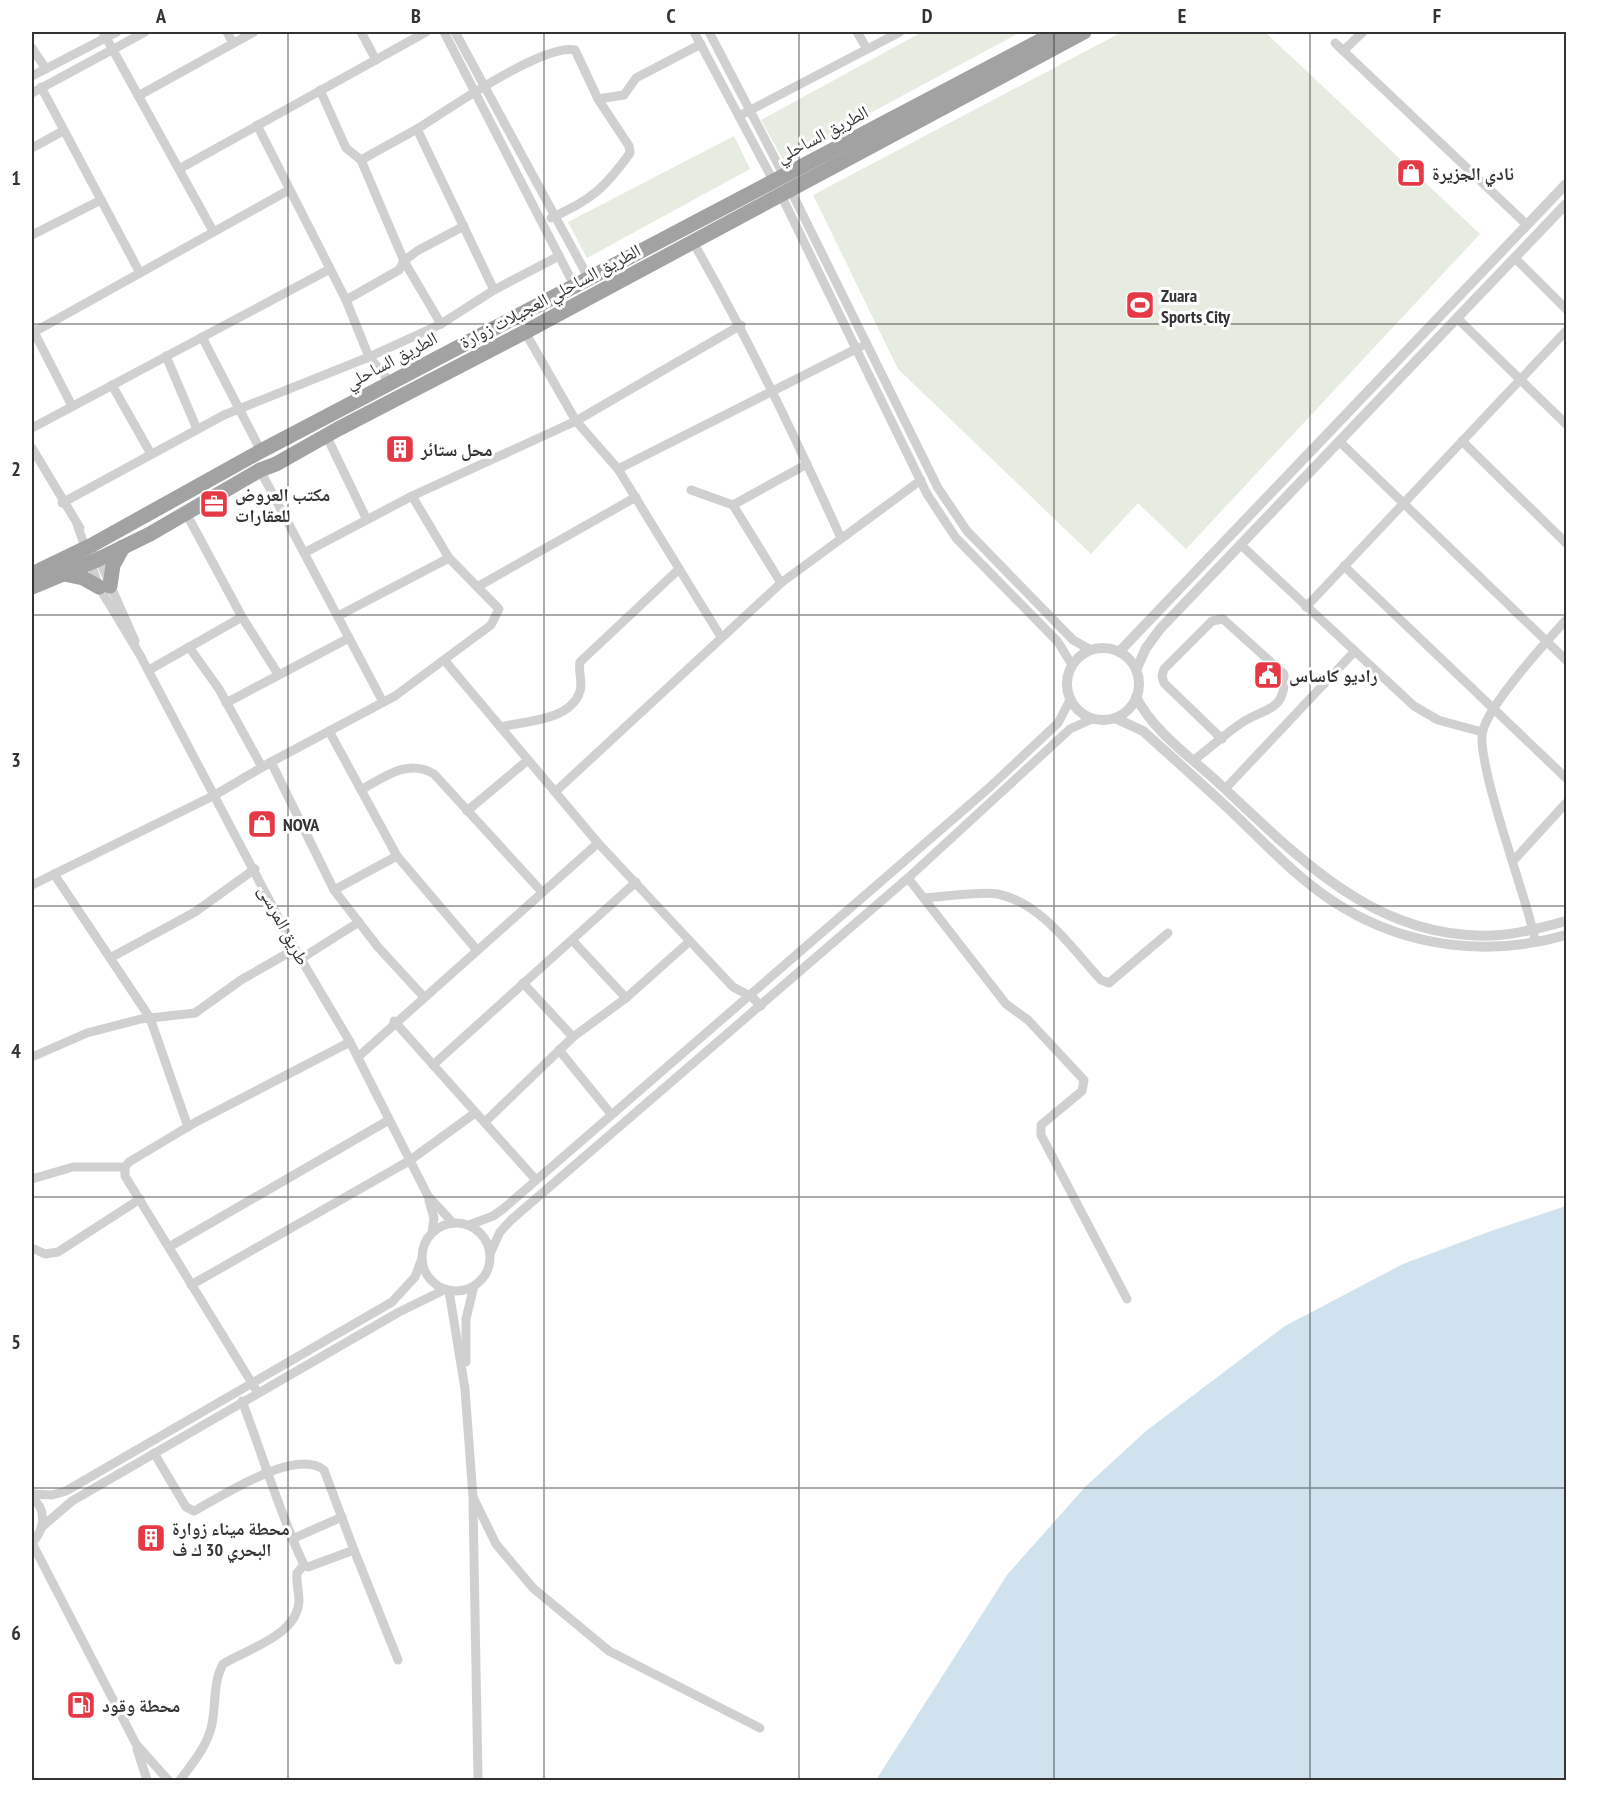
<svg xmlns="http://www.w3.org/2000/svg" width="1598" height="1812" font-family="'PT Sans Narrow','Noto Naskh Arabic',sans-serif">
<style>
.green{fill:#e6ecdf}
.water{fill:#cfe2ee}
.lines{fill:none;stroke-linecap:round;stroke-linejoin:round}
.minor{stroke:#d0d0d0;stroke-width:9}
.tertiary{stroke:#d0d0d0;stroke-width:10}
.trunk{stroke:#a2a2a2;stroke-width:15}
.grid{fill:none;stroke:#333;stroke-width:1.5;stroke-opacity:0.55}
.labels{text-anchor:middle;dominant-baseline:central;stroke-width:6;stroke-linejoin:round;paint-order:stroke}
.street-label{font-size:18px;fill:#333;stroke:#fff}
.poi-label{font-size:18px;font-weight:bold;fill:#333;stroke:#fff;text-anchor:start}
.neatline{fill:none;stroke:#333;stroke-width:2}
.grid-label{font-size:20px;text-anchor:middle;font-weight:bold;fill:#333}
</style>
<rect width="100%" height="100%" fill="#fff"/>
<!-- green -->
<g class="green">
<path d="M922 32H1021L783 160 761 120Z"/>
<path d="M1122 32H1265L1480 234 1186 549 1138 503 1091 554 898 369 813 195Z"/>
<path d="M734 136 750 169 587 258 568 222Z"/>
</g>
<!-- water -->
<path class="water" d="M1566 1206V1780H876L1007 1575 1085 1487 1146 1431 1285 1326 1403 1264 1491 1231Z"/>
<g class="lines">
<!-- minor -->
<g class="minor">
<path d="M103 32 213 231"/>
<path d="M227 32 233 43"/>
<path d="M361 32 376 60"/>
<path d="M444 32 574 285"/>
<path d="M455 32 588 277"/>
<path d="M694 32 774 182"/>
<path d="M709 32 784 176"/>
<path d="M857 32 867 49"/>
<path d="M1335 43 1527 225"/>
<path d="M32 48 46 69"/>
<path d="M1343 51 1363 32"/>
<path d="M32 76 117 32"/>
<path d="M41 87 140 273"/>
<path d="M320 90 346 148 361 160 404 261 441 324"/>
<path d="M32 93 145 32"/>
<path d="M138 96 254 32"/>
<path d="M739 116 900 32"/>
<path d="M257 125 346 300 369 357 390 382"/>
<path d="M32 148 63 131"/>
<path d="M361 160 417 129"/>
<path d="M179 169 426 32"/>
<path d="M789 187 938 488 967 531 1073 640 1091 650"/>
<path d="M780 193 927 494 956 538 1058 642 1072 665"/>
<path d="M551 218C591 200 604 189 630 153L629 146 598 99"/>
<path d="M32 235 101 200"/>
<path d="M693 242C748 338 795 437 841 538"/>
<path d="M1516 259 1566 309"/>
<path d="M494 290 417 129C446 111 543 43 575 50L598 99 624 95 636 78 701 44"/>
<path d="M346 300 399 270 404 261 417 251 464 226"/>
<path d="M1458 319 1566 424"/>
<path d="M32 328 72 406"/>
<path d="M34 332 289 190"/>
<path d="M525 332 576 421 618 469 721 637"/>
<path d="M202 337 261 451"/>
<path d="M166 356 197 429"/>
<path d="M112 385 151 454"/>
<path d="M32 428 330 269"/>
<path d="M326 435 367 520"/>
<path d="M1462 441 1566 543"/>
<path d="M1341 443 1566 660"/>
<path d="M32 448 80 528"/>
<path d="M618 469 860 347"/>
<path d="M260 470 383 702"/>
<path d="M691 490 733 505 807 464"/>
<path d="M62 503 224 415 369 357 441 324 494 290 559 256"/>
<path d="M733 505 781 583"/>
<path d="M186 513 242 617 278 674"/>
<path d="M77 524 99 587 140 655 295 949 350 1042 428 1196 453 1223"/>
<path d="M1242 546 1414 706 1438 720 1482 732"/>
<path d="M304 553 412 496 576 421 741 325"/>
<path d="M97 555 135 641"/>
<path d="M1344 566 1566 778"/>
<path d="M477 587 636 497"/>
<path d="M1306 607 1566 331"/>
<path d="M338 616 449 558"/>
<path d="M189 647 219 689 262 767"/>
<path d="M445 661 598 843 733 987 752 997 761 1006"/>
<path d="M149 670 242 617"/>
<path d="M226 703 349 638"/>
<path d="M500 727C525 721 571 721 580 691 583 682 578 672 580 662L678 570"/>
<path d="M329 731 397 856 476 949"/>
<path d="M1194 760C1210 748 1226 733 1243 722 1264 708 1287 712 1284 674L1223 619 1212 621 1164 669 1162 676 1164 683 1222 739"/>
<path d="M271 762 334 890 378 947 423 996"/>
<path d="M1225 789 1354 652"/>
<path d="M361 790C384 777 408 758 434 774L542 892"/>
<path d="M555 792 781 583 921 480"/>
<path d="M467 811 528 760"/>
<path d="M1514 860 1566 803"/>
<path d="M54 874 150 1018 188 1127"/>
<path d="M908 878 1006 1004 1028 1020 1084 1080 1082 1091 1041 1125V1135L1127 1299"/>
<path d="M32 885 215 795 271 762 395 696 491 625 499 609 449 558 412 496"/>
<path d="M334 890 397 856"/>
<path d="M924 898C943 897 981 891 998 894 1042 903 1073 950 1101 980L1109 983 1168 933"/>
<path d="M1534 935C1526 896 1474 758 1483 730 1491 702 1545 643 1566 620"/>
<path d="M572 940 626 998"/>
<path d="M110 958 195 912 255 869"/>
<path d="M302 958 359 922"/>
<path d="M523 983 573 1037"/>
<path d="M394 1021 536 1180"/>
<path d="M559 1050 611 1114"/>
<path d="M32 1057 87 1033 141 1019 195 1013 241 980 295 949"/>
<path d="M358 1057 598 843"/>
<path d="M433 1065 636 882"/>
<path d="M485 1122 573 1037 626 998 690 941"/>
<path d="M32 1179 73 1167H125"/>
<path d="M429 1201 434 1218 432 1233"/>
<circle cx="456" cy="1257" r="34"/>
<path d="M469 1225 493 1216 503 1209 990 787 1058 723 1070 700"/>
<path d="M169 1247 389 1120"/>
<path d="M32 1248 45 1254 58 1252 140 1199"/>
<path d="M490 1254 500 1232 511 1220 908 878 1070 729 1092 719"/>
<path d="M191 1285 409 1161 475 1113"/>
<path d="M449 1291 465 1389 473 1497 496 1544 533 1588 609 1651 760 1728"/>
<path d="M466 1362V1319L474 1286"/>
<path d="M258 1393 125 1176V1167L129 1162 196 1122 350 1042"/>
<path d="M154 1453 186 1507 194 1511C221 1497 295 1447 324 1470L354 1550 308 1567 304 1565C279 1512 263 1456 242 1401"/>
<path d="M32 1494 52 1495 66 1491 392 1302 415 1277 422 1258"/>
<path d="M32 1498C48 1510 44 1530 32 1543"/>
<path d="M473 1501 478 1780"/>
<path d="M43 1526 72 1501 399 1312 444 1290"/>
<path d="M292 1539 342 1517"/>
<path d="M32 1543 136 1744 168 1780"/>
<path d="M354 1550 398 1660"/>
<path d="M137 1749 147 1780"/>
<path d="M180 1780C193 1763 208 1745 212 1724 216 1704 213 1682 223 1664 247 1649 297 1636 299 1601 299 1592 296 1583 297 1573L304 1565"/>
</g>
<!-- tertiary -->
<g class="tertiary">
<circle cx="1103" cy="684" r="36"/>
<path d="M1119 652 1566 184"/>
<path d="M1136 670 1146 648 1160 629 1566 204"/>
<path d="M1136 697C1155 734 1195 760 1224 788 1303 862 1382 944 1500 935 1522 933 1545 927 1566 921"/>
<path d="M1115 718 1143 731C1172 757 1202 784 1231 811 1266 844 1300 882 1342 907 1410 948 1490 957 1566 935"/>
</g>
<!-- trunk -->
<g class="trunk">
<path d="M32 574 92 545 261 451 1057 32"/>
<path d="M64 574 83 578 99 587"/>
<path d="M110 586 113 565 123 547"/>
<path d="M32 587 99 559 150 534 260 470 276 464 338 429 525 332 1084 32"/>
</g>
</g>
<!-- grid -->
<path class="grid" d="M288 32V1780M544 32V1780M799 32V1780M1054 32V1780M1310 32V1780M32 324H1566M32 615H1566M32 906H1566M32 1197H1566M32 1488H1566"/>
<!-- icons -->
<defs>
<g id="shop-square" transform="scale(1.5)"><rect x="-9" y="-9" width="18" height="18" rx="4" fill="#e63946" stroke="#fff"/><path d="M-5-2.5h2.3a2.7 3.5 0 0 1 5.4 0H5L5.5 6h-11ZM-1.5-2.5h3a1.5 2.3 0 0 0-3 0Z" fill="#fff"/></g>
<g id="stadium-square" transform="scale(1.5)"><rect x="-9" y="-9" width="18" height="18" rx="4" fill="#e63946" stroke="#fff"/><path d="M0-5a6.5 5 0 1 0 0 10a6.5 5 0 1 0 0-10ZM-3.5-1.8h7v3.6h-7Z" fill="#fff"/></g>
<g id="building-square" transform="scale(1.5)"><rect x="-9" y="-9" width="18" height="18" rx="4" fill="#e63946" stroke="#fff"/><path d="M-4-6H4V6H1V3H-1V6H-4ZM-2.5-4.3h1.7v1.8h-1.7ZM.8-4.3h1.7v1.8H.8ZM-2.5-1h1.7V.8h-1.7ZM.8-1h1.7V.8H.8Z" fill="#fff"/></g>
<g id="office-square" transform="scale(1.5)"><rect x="-9" y="-9" width="18" height="18" rx="4" fill="#e63946" stroke="#fff"/><path d="M-6-3h4V-5.5h4V-3h4V5H-6ZM-1-4.5V-3h2v-1.5ZM-6 0V1H6V0Z" fill="#fff"/></g>
<g id="civic-square" transform="scale(1.5)"><rect x="-9" y="-9" width="18" height="18" rx="4" fill="#e63946" stroke="#fff"/><path d="M-.6-6.5H3V-4.5H.6V-3L4-1V1h2V6H-6V1h2V-1L-.6-3ZM-1.2 2.5V6h2.4V2.5Z" fill="#fff"/></g>
<g id="fuel-square" transform="scale(1.5)"><rect x="-9" y="-9" width="18" height="18" rx="4" fill="#e63946" stroke="#fff"/><path d="M-5.5-6h7V0h2V4h1.3V-2.5L3-4.5l.8-.8L6-3V5H2.5V1h-1V6h-7ZM-4.2-4.7v3.2H.2V-4.7Z" fill="#fff"/></g>
</defs>
<g fill-rule="evenodd">
<use href="#shop-square" x="1411" y="173"/>
<use href="#stadium-square" x="1140" y="305"/>
<use href="#building-square" x="400" y="449"/>
<use href="#office-square" x="214" y="504"/>
<use href="#civic-square" x="1268" y="675"/>
<use href="#shop-square" x="262" y="824"/>
<use href="#building-square" x="151" y="1538"/>
<use href="#fuel-square" x="81" y="1705"/>
</g>
<g class="labels">
<!-- street labels -->
<g class="street-label">
<text transform="translate(822 134) rotate(-28)">الطريق الساحلي</text>
<text transform="translate(550 296) rotate(-28)">الطريق الساحلي العجيلات زوارة</text>
<text transform="translate(391 360) rotate(-28)">الطريق الساحلي</text>
<text transform="translate(284 925) rotate(62)">طريق المرسى</text>
</g>
<!-- poi labels -->
<g class="poi-label">
<text x="1432" y="173">نادي الجزيرة</text>
<text x="1161" y="295">Zuara<tspan x="1161" dy="21">Sports City</tspan></text>
<text x="421" y="449">محل ستائر</text>
<text x="235" y="494">مكتب العروض<tspan x="235" dy="21">للعقارات</tspan></text>
<text x="1289" y="675">راديو كاساس</text>
<text x="283" y="824">NOVA</text>
<text x="172" y="1528">محطة ميناء زوارة<tspan x="172" dy="21">البحري 30 ك ف</tspan></text>
<text x="102" y="1705">محطة وقود</text>
</g>
</g>
<!-- border -->
<rect width="1598" height="1812" fill="none" stroke="#ffffff" stroke-width="66"/>
<rect x="33" y="33" width="1532" height="1746" class="neatline"/>
<g class="grid-label">
<text x="161" y="23">A</text>
<text x="416" y="23">B</text>
<text x="671" y="23">C</text>
<text x="927" y="23">D</text>
<text x="1182" y="23">E</text>
<text x="1437" y="23">F</text>
<text x="16" y="185">1</text>
<text x="16" y="476">2</text>
<text x="16" y="767">3</text>
<text x="16" y="1058">4</text>
<text x="16" y="1349">5</text>
<text x="16" y="1640">6</text>
</g>
</svg>
